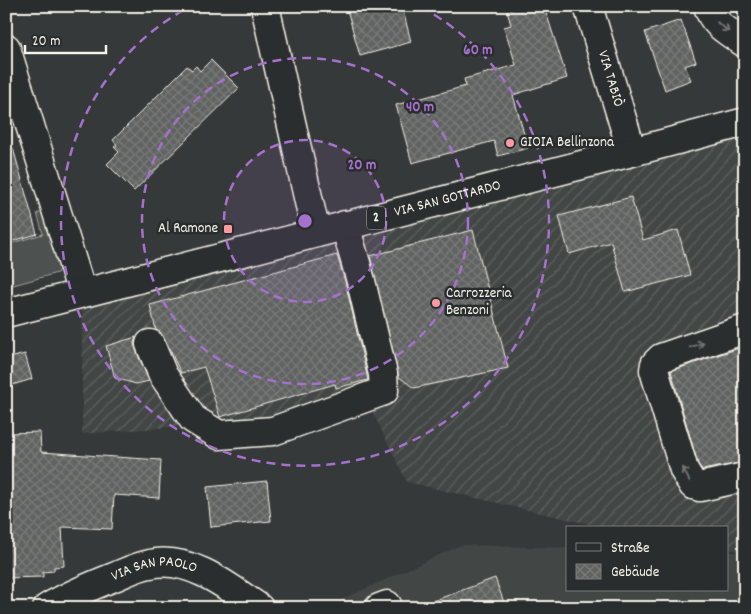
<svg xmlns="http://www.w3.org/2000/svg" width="751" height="614" font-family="Dekko,sans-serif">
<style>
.built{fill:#434645}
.industrial{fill:url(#industrial-furrows)}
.park{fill:#4e514f;stroke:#a1a19c}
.building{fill:url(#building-cross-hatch);stroke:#f4f1e8}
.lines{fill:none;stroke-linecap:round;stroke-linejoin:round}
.minor-casing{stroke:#f4f1e8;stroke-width:31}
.major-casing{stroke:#f4f1e8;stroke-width:31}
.minor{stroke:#2a2d2e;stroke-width:28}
.major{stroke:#2a2d2e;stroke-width:28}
.oneway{stroke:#71726f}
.ring{fill:none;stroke:#a571cd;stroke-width:2.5;stroke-dasharray:9 6}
.poi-dot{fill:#ff9aa2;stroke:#2a2d2e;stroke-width:2}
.labels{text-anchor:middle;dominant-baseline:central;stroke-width:5;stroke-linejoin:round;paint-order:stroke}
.shield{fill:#2a2d2e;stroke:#b7b6b0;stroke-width:1}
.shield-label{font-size:14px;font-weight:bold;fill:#f4f1e8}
.street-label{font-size:15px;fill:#f4f1e8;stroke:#2a2d2e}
.poi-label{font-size:15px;fill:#f4f1e8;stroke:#2a2d2e;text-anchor:start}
.centre{fill:#a571cd;stroke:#2a2d2e;stroke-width:2.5}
.ring-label{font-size:15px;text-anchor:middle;font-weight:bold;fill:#a571cd;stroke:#2a2d2e;stroke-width:5;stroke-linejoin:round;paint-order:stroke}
</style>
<defs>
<pattern id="industrial-furrows" width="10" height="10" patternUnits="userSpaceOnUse" patternTransform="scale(1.25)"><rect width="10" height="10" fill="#434645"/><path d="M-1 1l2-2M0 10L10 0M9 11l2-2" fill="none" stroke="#5f6160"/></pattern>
<pattern id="building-cross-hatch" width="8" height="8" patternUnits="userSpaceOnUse" patternTransform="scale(1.25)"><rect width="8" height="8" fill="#616362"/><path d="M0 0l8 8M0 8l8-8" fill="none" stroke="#787a78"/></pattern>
</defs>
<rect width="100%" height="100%" fill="#363939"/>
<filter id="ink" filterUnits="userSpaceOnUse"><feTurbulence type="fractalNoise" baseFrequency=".02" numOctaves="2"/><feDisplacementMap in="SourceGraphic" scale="10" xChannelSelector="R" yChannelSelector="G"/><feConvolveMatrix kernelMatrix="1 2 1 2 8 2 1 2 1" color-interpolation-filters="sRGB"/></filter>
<g filter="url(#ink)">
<!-- built -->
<path class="built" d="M461 545 567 548V590H727V552H745V608H323Z"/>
<!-- industrial -->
<path class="industrial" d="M745 122V552L727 549V528H606L407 482 372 411 82 434V293Z"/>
<!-- park -->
<path class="park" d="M37 213H42L51 225 61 265 57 273 6 287V245L43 234Z"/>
<!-- building -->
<g class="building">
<path d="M346 6H402L411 42 360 56Z"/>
<path d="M523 6H544L567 78 513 95 528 148 498 156 494 141 412 163 396 105 466 86 464 79 516 65 504 27 511 25 507 11Z"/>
<path d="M681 20 696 62 685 66 691 80 665 90 645 32Z"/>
<path d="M211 60 239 88 134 191 107 164 119 152 114 147 117 145 113 140 187 66 192 70 196 66 200 71Z"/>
<path d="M13 148 37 234 6 243V149Z"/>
<path d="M631 197 643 240 678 230 690 275 625 292 611 242 569 254 559 216Z"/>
<path d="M473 230 508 368 414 388 399 377 370 256Z"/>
<path d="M337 255 346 285 368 380 336 388 335 384 220 417 204 367 181 373 164 338 160 332 156 330 150 305Z"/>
<path d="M136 337 134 343 136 350 149 381 136 384 115 378 106 346Z"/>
<path d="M745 346V462L702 470 698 464 671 371Z"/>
<path d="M25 354 32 379 6 387V359Z"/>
<path d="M40 432 41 452 161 460 159 498 114 495 112 529 62 527 64 566 54 567V571L43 572V577L6 578V433Z"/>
<path d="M267 481 271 521 211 527 207 487Z"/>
<path d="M495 578 506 608H423L422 605Z"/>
</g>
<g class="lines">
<!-- minor casing -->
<g class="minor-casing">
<g id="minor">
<path d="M265 6 316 233"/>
<path id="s1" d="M588 6 632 152"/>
<path d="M708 6C712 24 730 33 745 43"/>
<path d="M6 48 82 293"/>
<path d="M745 329 661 358 655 364 654 370 684 470 693 485 700 487 745 477"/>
<path d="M150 344 163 375 193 419 219 435 273 431 384 391 383 374 361 281 345 225"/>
<path id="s2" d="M47 608C69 595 91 586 114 577 126 572 138 566 150 564 189 555 229 587 259 608"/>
<path d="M379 608 387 605"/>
</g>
</g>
<!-- major casing -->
<g class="major-casing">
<g id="major">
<path id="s3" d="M6 313 632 152 745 122"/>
</g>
</g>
<!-- minor -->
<use href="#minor" class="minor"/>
<!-- major -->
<use href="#major" class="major"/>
</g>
<!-- one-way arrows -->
<defs><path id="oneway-shaft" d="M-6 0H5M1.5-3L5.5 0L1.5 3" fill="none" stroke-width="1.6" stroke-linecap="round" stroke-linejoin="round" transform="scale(1.25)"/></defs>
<g class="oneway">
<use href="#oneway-shaft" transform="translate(723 27) rotate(38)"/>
<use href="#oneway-shaft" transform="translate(697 345) rotate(-18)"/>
<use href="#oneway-shaft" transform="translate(686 474) rotate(-116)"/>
</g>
</g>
<!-- distance rings -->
<circle cx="305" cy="221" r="81" fill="#a571cd" fill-opacity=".12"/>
<g class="ring">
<circle cx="305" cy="221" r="81"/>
<circle cx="305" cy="221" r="163"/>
<path d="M421 7A244 244 0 1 1 189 7"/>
</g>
<!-- markers -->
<g class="poi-dot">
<circle cx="510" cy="143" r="5"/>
<rect x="223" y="224" width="10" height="10" rx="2.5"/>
<circle cx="436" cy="303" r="5"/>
</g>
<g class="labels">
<!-- shield labels -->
<rect class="shield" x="367" y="206.5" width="18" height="23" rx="4"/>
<g class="shield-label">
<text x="376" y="218">2</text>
</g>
<!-- street labels -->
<g class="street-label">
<text stroke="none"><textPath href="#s1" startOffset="76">VIA TABIÒ</textPath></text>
<text stroke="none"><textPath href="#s3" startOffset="456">VIA SAN GOTTARDO</textPath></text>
<text stroke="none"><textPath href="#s2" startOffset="116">VIA SAN PAOLO</textPath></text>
</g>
<!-- poi labels -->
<g class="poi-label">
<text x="520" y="143">GIOIA Bellinzona</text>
<text x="218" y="229" text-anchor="end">Al Ramone</text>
<text x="446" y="294">Carrozzeria<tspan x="446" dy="17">Benzoni</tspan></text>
</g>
</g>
<circle cx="305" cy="221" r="8" class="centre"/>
<g class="ring-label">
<text x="478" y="54">60 m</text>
<text x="420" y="111">40 m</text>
<text x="362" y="169">20 m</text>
</g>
<!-- margin -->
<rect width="751" height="614" fill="none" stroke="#2a2d2e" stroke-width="25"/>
<rect x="12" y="12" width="726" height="589" fill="none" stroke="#f4f1e8" stroke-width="2" filter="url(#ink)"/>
<!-- legend -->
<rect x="566" y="526" width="162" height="65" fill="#2a2d2e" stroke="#7b7b78"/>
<rect x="576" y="543" width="25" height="8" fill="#2a2d2e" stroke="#7b7b78"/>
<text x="611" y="552" font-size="15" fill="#f4f1e8">Straße</text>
<rect x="576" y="564" width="25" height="15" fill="url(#building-cross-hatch)" stroke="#7b7b78"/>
<text x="611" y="576" font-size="15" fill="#f4f1e8">Gebäude</text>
<!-- scale -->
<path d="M25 45v8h81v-8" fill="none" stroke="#f4f1e8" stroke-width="2.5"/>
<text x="32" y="45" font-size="15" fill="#f4f1e8" stroke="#2a2d2e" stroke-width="4" paint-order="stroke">20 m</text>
</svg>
